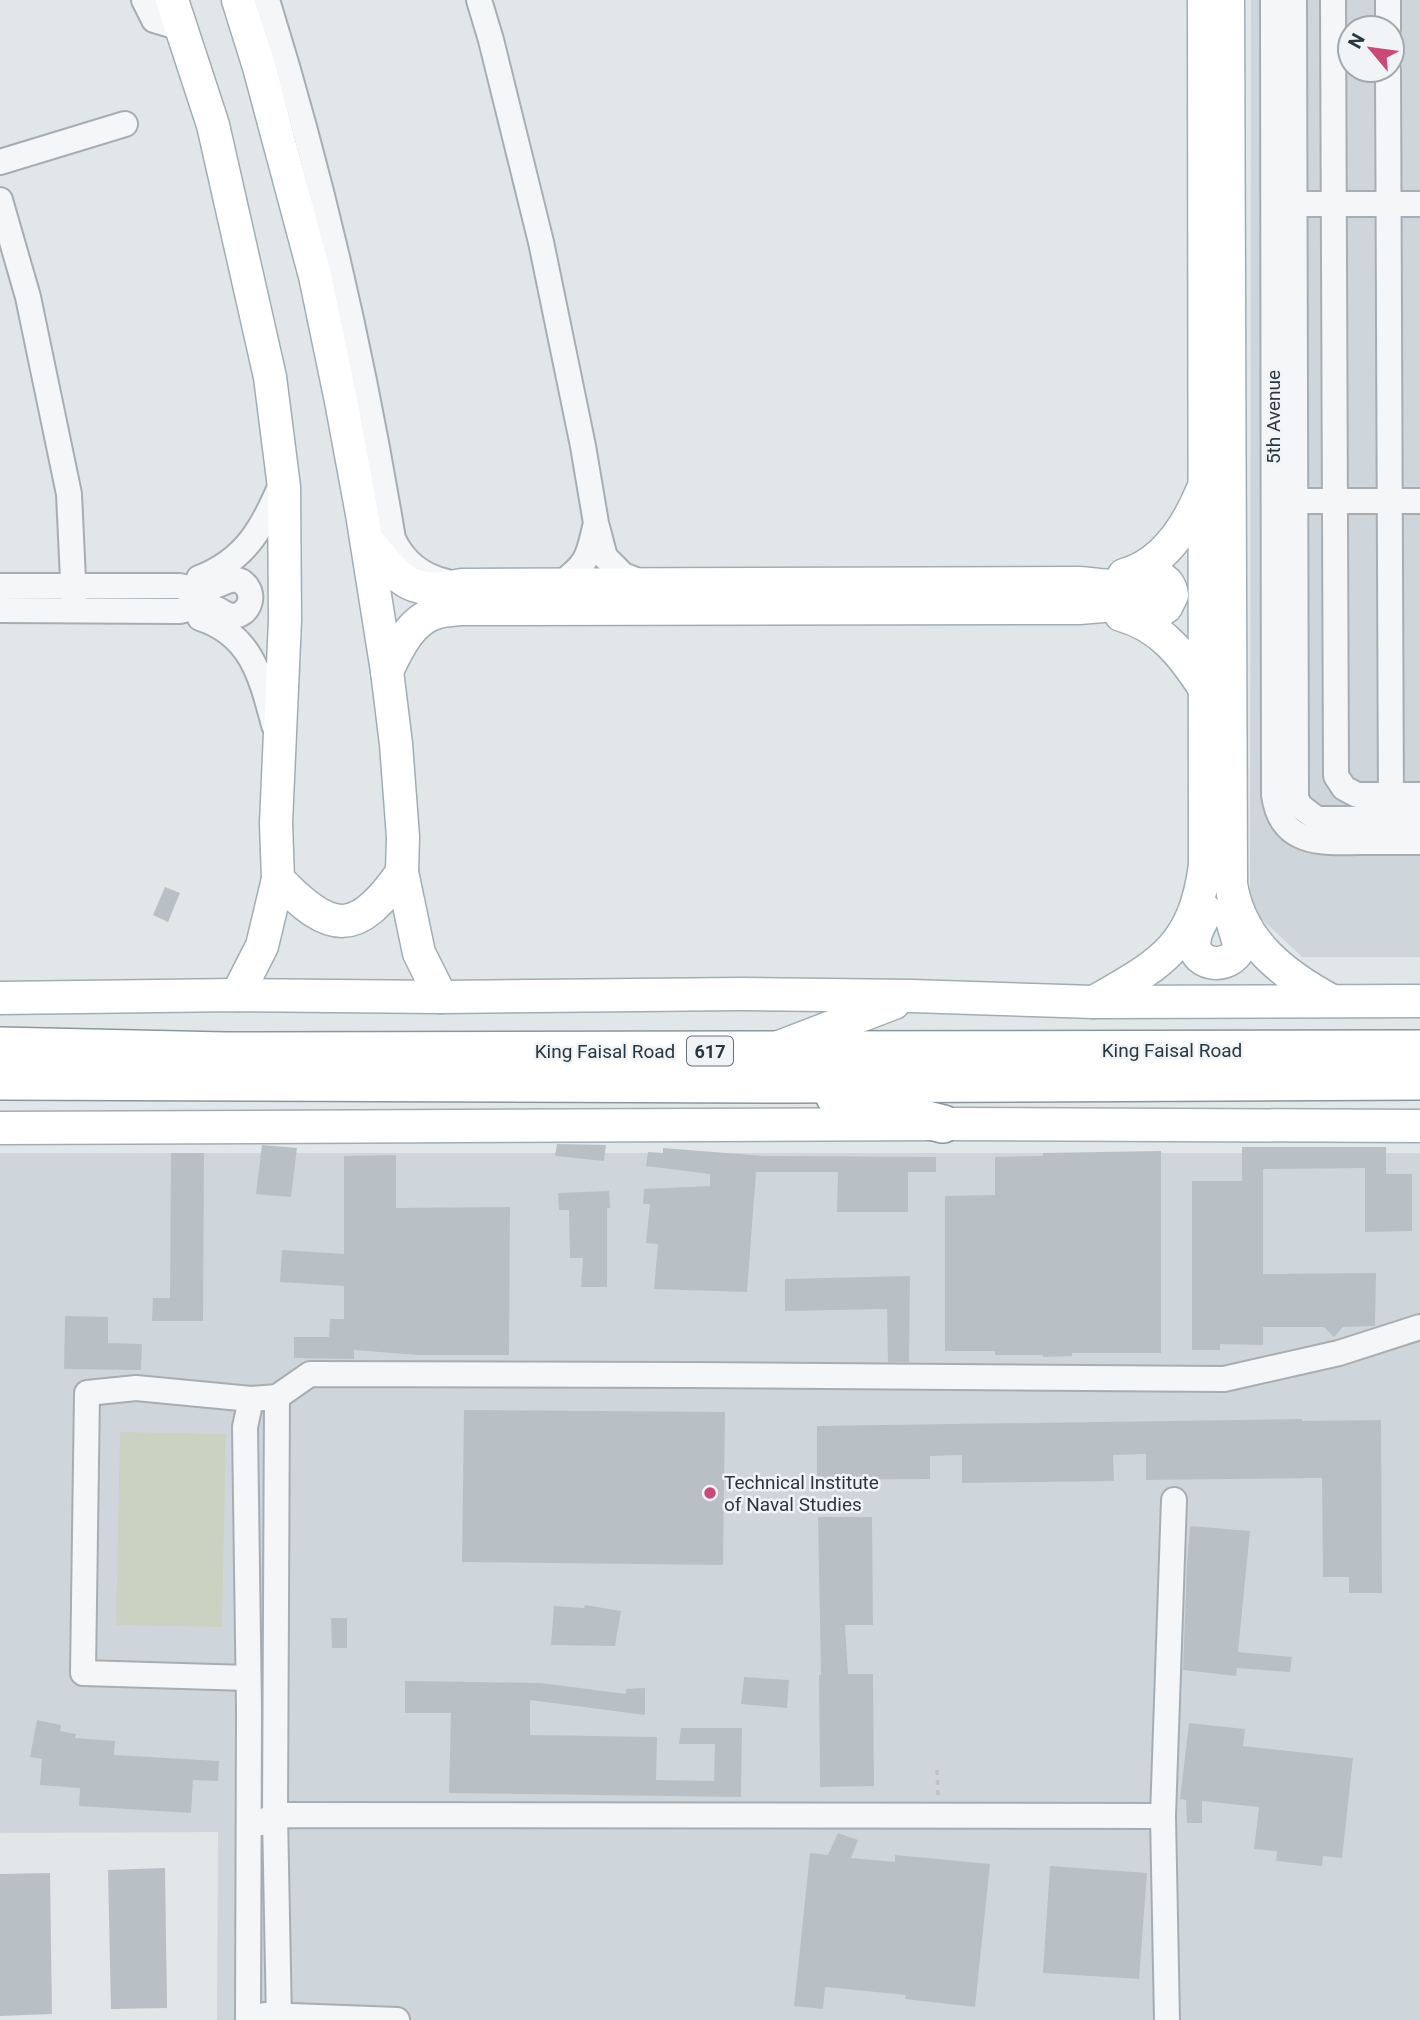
<svg xmlns="http://www.w3.org/2000/svg" width="1420" height="2020" font-family="Roboto,sans-serif">
<style>
.built{fill:#cfd6db;fill-rule:evenodd}
.green{fill:#cad3c2}
.building{fill:#b8c0c6}
.lines{fill:none;stroke-linecap:round;stroke-linejoin:round}
.minor-casing{stroke:#a6aeb3;stroke-width:28}
.major-casing{stroke:#a1adb5;stroke-width:35}
.highway-casing{stroke:#8997a0;stroke-width:40}
.path{stroke:#bfc4c8;stroke-width:3.5;stroke-dasharray:5 5;stroke-linecap:butt}
.minor{stroke:#f4f6f8;stroke-width:24}
.major{stroke:#fff;stroke-width:32}
.highway{stroke:#fff;stroke-width:37}
.poi-dot{fill:#cc4977;stroke:#f1f4f7;stroke-width:2.5}
.labels{text-anchor:middle;dominant-baseline:central;stroke-width:5;stroke-linejoin:round;paint-order:stroke}
.shield{fill:#f1f4f7;stroke:#667078;stroke-width:2}
.shield-label{font-size:18px;font-weight:bold;fill:#2a3741}
.street-label{font-size:19px;fill:#2a3741;stroke:#f1f4f7}
.poi-label{font-size:19px;fill:#2a3741;stroke:#f1f4f7;text-anchor:start}
</style>
<rect width="100%" height="100%" fill="#e1e6e9"/>
<!-- built -->
<g class="built">
<path d="M1251 0H1420V957H1302L1250 908ZM1350 28H1392V70H1350Z"/>
<path d="M0 1153H1420V2020H217L218 1832 0 1833Z"/>
</g>
<!-- green -->
<path class="green" d="M120 1432 226 1434 222 1627 116 1625Z"/>
<!-- building -->
<g class="building">
<path d="M165 887 180 893 168 922 153 915Z"/>
<path d="M557 1144 606 1145 604 1161 555 1156Z"/>
<path d="M262 1145 297 1148 291 1197 256 1194Z"/>
<path d="M1242 1147H1386V1174H1412V1231L1365 1232V1168L1263 1169V1274L1376 1273 1375 1326 1343 1327 1334 1337 1324 1327H1263V1345L1220 1344V1350H1192V1181H1242Z"/>
<path d="M663 1148 764 1156 936 1157V1172H908V1212H837L838 1172H756L747 1292 654 1289 658 1244 646 1243 650 1204H643L644 1189 710 1186V1174L646 1166 648 1152 663 1153Z"/>
<path d="M1161 1151V1353H1072V1356L1043 1357V1355H995V1351H945V1196L995 1195V1157L1043 1156V1153Z"/>
<path d="M171 1153H204L203 1321H152L153 1298H170Z"/>
<path d="M396 1155V1208L510 1207 509 1355H418L354 1350V1359L294 1358V1337H329L330 1319H344V1286L280 1282 282 1250 344 1254V1156Z"/>
<path d="M609 1191 610 1208H607V1287H581L583 1258H570L569 1210H559L558 1193Z"/>
<path d="M910 1276 909 1362H888L887 1309 785 1311V1279Z"/>
<path d="M65 1316 108 1317V1343L142 1344 141 1370 64 1369Z"/>
<path d="M464 1410 725 1412 723 1565 462 1562Z"/>
<path d="M1302 1419V1421L1381 1420 1382 1593H1349V1577H1323L1322 1478 1146 1480V1454L1113 1455 1114 1481 962 1483V1455L930 1456V1479L817 1480V1426Z"/>
<path d="M818 1517H872L873 1625H845L848 1674H873L874 1786 820 1787 819 1675H821Z"/>
<path d="M1190 1526 1250 1531 1238 1652 1292 1657 1290 1672 1237 1668 1236 1676 1183 1670 1187 1564Z"/>
<path d="M585 1605 621 1611 615 1646 551 1645 554 1606 584 1608Z"/>
<path d="M331 1618H347V1648H332Z"/>
<path d="M744 1677 789 1680 787 1708 741 1704Z"/>
<path d="M405 1681 541 1683 626 1694V1689L645 1688V1715L530 1700V1735L657 1737 656 1780 714 1781 715 1744H679L681 1728H742L741 1797 449 1793 451 1713H405Z"/>
<path d="M37 1720 61 1725 60 1731 76 1734 75 1738 115 1741 114 1755 219 1761 218 1781 193 1780 191 1813 79 1806 80 1788 40 1785 42 1759 30 1757Z"/>
<path d="M1189 1723 1245 1729 1243 1746 1353 1758 1342 1858 1323 1856 1322 1866 1276 1861 1277 1851 1254 1849 1259 1807 1202 1801V1823H1187L1186 1800 1180 1799Z"/>
<path d="M838 1833 858 1840 851 1858 895 1862V1855L990 1864 975 2007 905 1999 906 1995 825 1987 823 2009 794 2006 810 1853 828 1855Z"/>
<path d="M1050 1866 1147 1873 1139 1979 1043 1973Z"/>
<path d="M165 1868 167 2008 111 2009 108 1870Z"/>
<path d="M50 1873 52 2014 0 2016V1874Z"/>
</g>
<g class="lines">
<!-- minor casing -->
<g class="minor-casing">
<g id="minor">
<path d="M144 0 154 20 181 28"/>
<path d="M267 0C322 176 363 357 393 539 404 562 421 576 447 582"/>
<path d="M479 0 491 40 541 242 583 446 596 523 605 557 623 575 646 584"/>
<path d="M1273 0 1274 795C1281 844 1318 843 1359 842 1379 842 1400 842 1420 842"/>
<path d="M1294 0 1296 798 1300 806 1317 819H1420"/>
<path d="M1333 0 1336 776 1344 788 1357 795H1420"/>
<path d="M1388 0V28"/>
<path d="M1388 70 1391 810"/>
<path d="M0 162 125 124"/>
<path d="M0 200 28 297 69 494 74 601"/>
<path d="M1295 204H1420"/>
<path d="M1295 501H1420"/>
<path d="M199 578C246 560 264 526 282 482"/>
<path d="M559 585C586 565 588 559 595 527"/>
<path d="M0 586H179C186 587 194 590 201 590 216 590 235 569 247 587 255 598 248 615 233 616 225 616 220 609 213 608 203 605 189 609 179 611L0 610"/>
<path d="M200 618C252 635 261 677 274 725"/>
<path d="M277 1397 310 1374 688 1375 1224 1379 1339 1353 1420 1327"/>
<path d="M248 1678 83 1673 87 1393 136 1388 251 1399"/>
<path d="M1163 1816 1167 2020"/>
<path d="M261 1823 275 1815 1163 1816 1174 1500"/>
<path d="M265 2015 397 2020"/>
<path d="M248 2020 249 1710 245 1427 251 1399 277 1397 275 1815 279 2020"/>
</g>
</g>
<!-- major casing -->
<g class="major-casing">
<g id="major">
<path d="M172 0 213 125 270 377 284 487 285 620 276 823 278 879 262 946 237 995"/>
<path d="M238 0 259 67 315 276 341 401 362 514 387 671 396 744 403 837 402 872 419 953 441 997"/>
<path d="M1228 0 1231 884C1240 942 1284 975 1332 1001"/>
<path d="M367 540C398 578 408 597 461 585L1079 583C1097 584 1119 589 1137 584 1143 582 1151 576 1159 578 1167 580 1171 587 1172 595L1166 607 1160 611 1127 604 1079 608 461 609C454 610 445 610 438 612 411 619 398 648 387 671"/>
<path d="M1124 575C1164 564 1187 527 1202 491"/>
<path d="M1121 615C1161 626 1183 655 1205 689"/>
<path d="M278 879C331 935 357 937 402 872"/>
<path d="M1206 911C1203 920 1196 929 1195 938 1189 965 1229 973 1240 947L1231 917"/>
<path d="M0 998 237 995 441 997 742 994 912 996 1094 1002 1420 1001"/>
<path d="M1094 1002C1160 964 1194 948 1205 865L1204 0"/>
<path d="M779 1047 894 1003"/>
<path d="M0 1128 943 1124 1420 1126"/>
</g>
</g>
<!-- highway casing -->
<g class="highway-casing">
<g id="highway">
<path d="M0 1046 225 1051 1420 1049"/>
<path d="M0 1081 794 1084 1420 1081"/>
<path d="M835 1097 943 1124"/>
</g>
</g>
<!-- path -->
<path class="path" d="M937 1770 938 1796"/>
<!-- minor -->
<use href="#minor" class="minor"/>
<!-- major -->
<use href="#major" class="major"/>
<!-- highway -->
<use href="#highway" class="highway"/>
</g>
<!-- markers -->
<circle class="poi-dot" cx="710" cy="1493" r="7"/>
<g class="labels">
<!-- shield labels -->
<rect class="shield" x="687" y="1036.5" width="46" height="29" rx="5"/>
<g class="shield-label">
<text x="710" y="1051">617</text>
</g>
<!-- street labels -->
<g class="street-label">
<text transform="translate(1273 417) rotate(-90)">5th Avenue</text>
<text x="1172" y="1050">King Faisal Road</text>
<text x="605" y="1051">King Faisal Road</text>
</g>
<!-- poi labels -->
<g class="poi-label">
<text x="724" y="1482">Technical Institute<tspan x="724" dy="22">of Naval Studies</tspan></text>
</g>
</g>
<!-- north arrow -->
<g transform="translate(1371 49) rotate(299)"><circle r="33" fill="#f1f4f7" stroke="#a1a8ae" stroke-width="2"/>
<path d="M0-5L12 26L0 18L-12 26Z" fill="#cc4977"/>
<text y="-10" font-size="19" font-weight="bold" text-anchor="middle" fill="#2a3741">N</text>
</g>
</svg>
